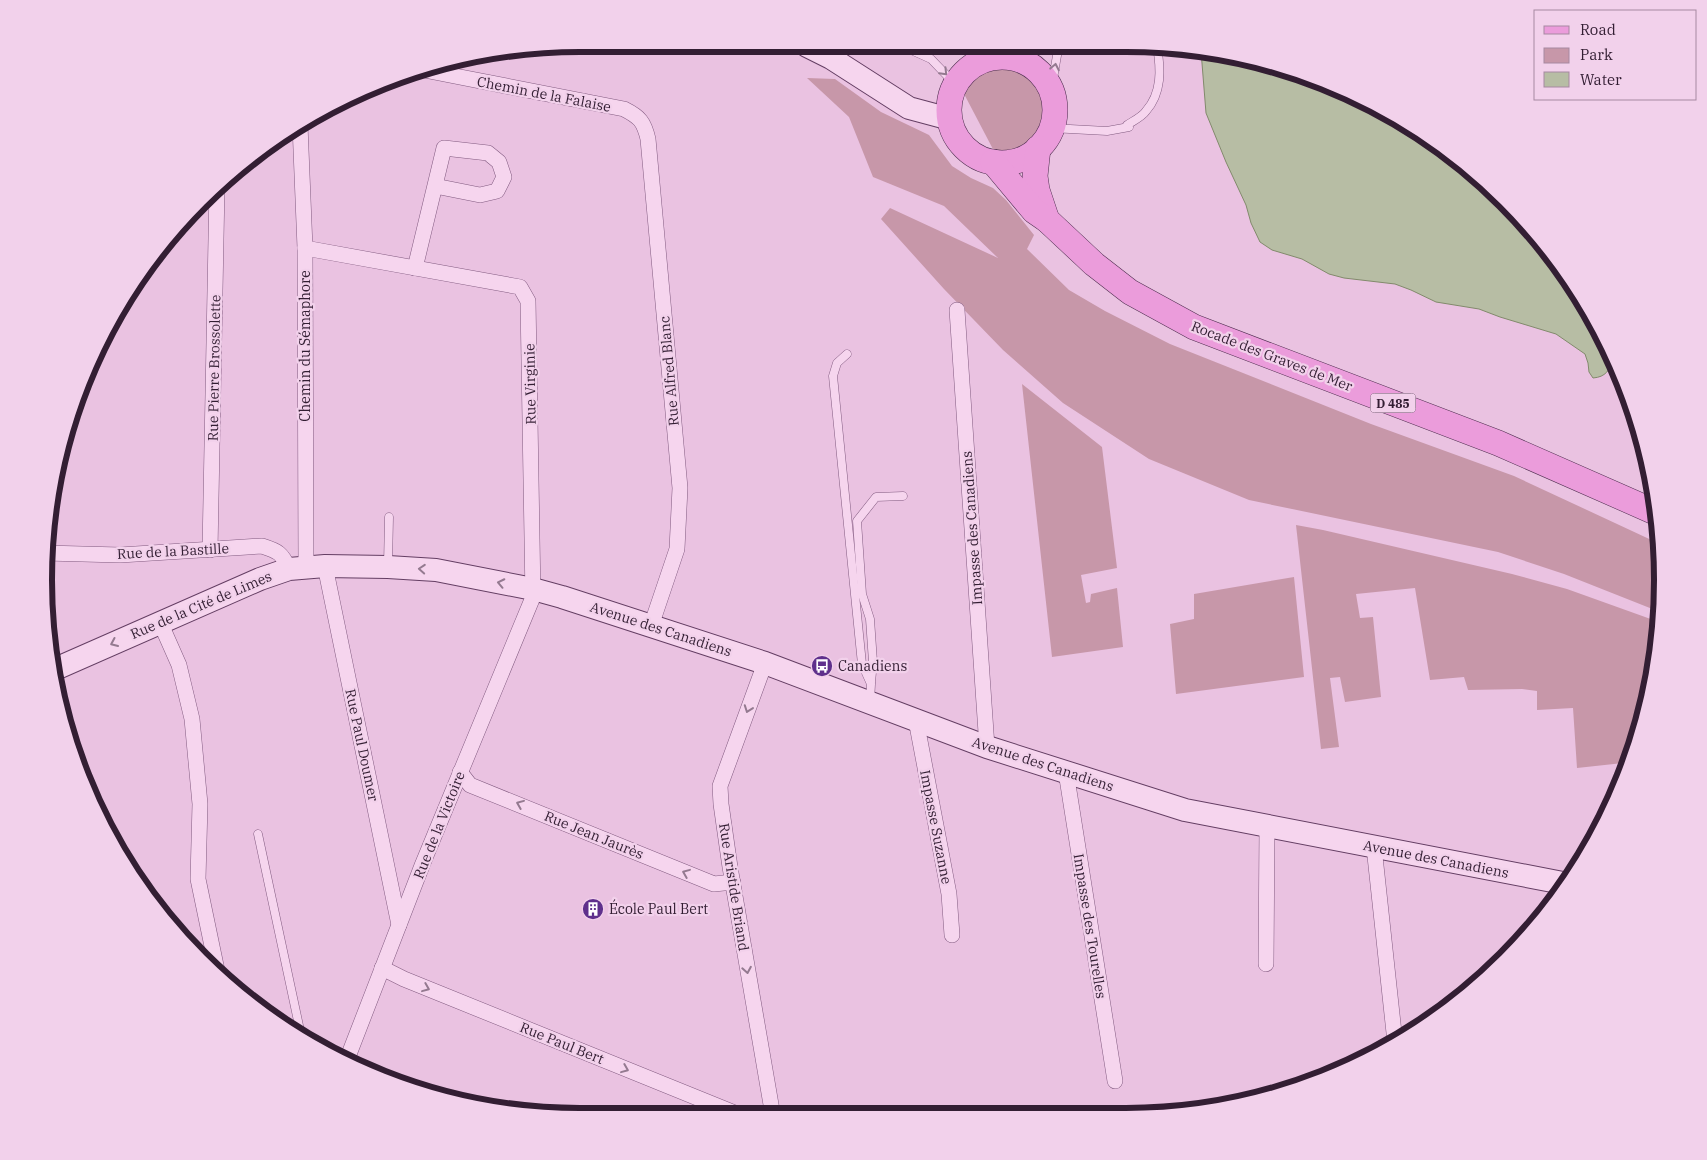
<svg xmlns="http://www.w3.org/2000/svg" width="1707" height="1160" font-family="'IBM Plex Serif',serif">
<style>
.green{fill:#c797a9}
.water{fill:#b7bda4;stroke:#828a6c}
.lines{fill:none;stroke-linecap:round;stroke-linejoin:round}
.lane-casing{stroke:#825b80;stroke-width:9}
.street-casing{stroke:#825b80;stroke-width:16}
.secondary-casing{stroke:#643e63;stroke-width:24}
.primary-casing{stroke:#4f2f50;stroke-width:26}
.lane{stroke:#f6d5ee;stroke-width:8}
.street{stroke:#f6d5ee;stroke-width:15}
.secondary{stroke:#f6d5ee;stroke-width:22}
.primary{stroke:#eb9cdb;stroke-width:25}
.oneway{stroke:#947a90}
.labels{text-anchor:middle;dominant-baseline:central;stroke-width:4.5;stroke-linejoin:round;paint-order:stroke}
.shield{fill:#f2d1eb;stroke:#6c546a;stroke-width:1}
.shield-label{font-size:12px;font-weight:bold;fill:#331e33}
.street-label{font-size:14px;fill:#331e33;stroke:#f2d1eb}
.poi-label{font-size:14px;fill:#331e33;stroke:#f2d1eb;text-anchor:start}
.rim{fill:none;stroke:#331e33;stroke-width:6}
</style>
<rect width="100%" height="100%" fill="#eac2e1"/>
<!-- green -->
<g class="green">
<path d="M994 65C1004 65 1015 65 1024 71 1049 86 1053 125 1028 143 1019 150 1007 151 995 153L962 90C971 77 979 71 994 65Z"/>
<path d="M807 78 835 79 881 112 929 135 952 166 971 178 993 188 1006 200 1034 235 1027 249 1069 290 1105 311 1170 344 1371 424 1514 476 1660 544 1663 580 1660 612 1564 574 1498 552 1249 500 1149 459 1063 403 1003 350 944 289 881 219 890 208 998 258 944 206 873 177 849 117Z"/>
<path d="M1022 384 1102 447 1117 568 1081 575 1086 603 1090 602 1091 594 1117 588 1123 647 1052 657Z"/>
<path d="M1296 525 1323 530 1512 574 1567 589 1659 622 1653 684 1624 779 1623 763 1577 768 1573 708 1537 710V691L1522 689 1468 690 1464 677 1430 680 1415 588 1356 594 1360 618 1373 617 1381 697 1345 702 1340 677 1330 678 1339 747 1321 749Z"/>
<path d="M1294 577 1304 677 1176 694 1170 624 1194 619V594Z"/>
</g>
<!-- water -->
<path class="water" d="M1201 51 1231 54 1364 99 1453 154 1506 201 1573 282 1614 360C1609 370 1606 377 1593 378L1589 372 1588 363 1585 354 1556 334 1500 317 1479 309 1436 302 1411 290 1395 284 1344 278 1329 274 1302 259 1272 250 1260 242 1251 223 1246 205 1226 162 1206 113Z"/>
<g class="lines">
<!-- lane casing -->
<g class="lane-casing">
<g id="lane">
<path d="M900 45 931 59 955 84"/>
<path d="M978 45 982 61"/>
<path d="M1051 90 1059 44"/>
<path d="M1051 128 1107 131 1129 127 1127 125C1133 121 1142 117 1146 111 1162 93 1161 69 1157 47"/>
<path d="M847 354 837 363 833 376 862 664 871 684 870 701"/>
<path d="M388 565 389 517"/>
<path d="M871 682 873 662 870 619 862 594 857 521 876 497 903 496"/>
<path d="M258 834 301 1035"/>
</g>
</g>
<!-- street casing -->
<g class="street-casing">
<g id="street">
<path d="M419 69 624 109C640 117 644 122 648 139L680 488 677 549 651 626"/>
<path d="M300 125 305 248 306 568"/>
<path d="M305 248 520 287 528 301 533 597 423 863 346 1062"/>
<path d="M415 268 444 148 488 153 499 162 504 177 497 191 480 195 435 186"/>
<path d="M957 310 987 747"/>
<path d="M210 550 217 187"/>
<path d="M45 553 120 555 262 546C278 551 282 553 289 569"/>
<path d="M325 566 399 925"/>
<path d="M160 622 179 665 192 719 200 804 198 879 218 975"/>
<path d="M765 663 720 786 721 804 730 867 773 1116"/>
<path d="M916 720 949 894 952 935"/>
<path d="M460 772 470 785 714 884 733 882"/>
<path d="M1066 772 1115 1081"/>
<path d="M1374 847 1395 1042"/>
<path d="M1266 964 1267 827"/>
<path d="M382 968 404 979 742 1116"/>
</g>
</g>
<!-- secondary casing -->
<g class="secondary-casing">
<g id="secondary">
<path d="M807 46 831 58 909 108 950 119"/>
<path d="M53 670 260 579 289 569 325 566 388 567 436 570 533 589 562 597 765 663 987 747 1185 810 1568 884"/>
</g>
</g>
<!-- primary casing -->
<g class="primary-casing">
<g id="primary">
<circle cx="1002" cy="110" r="53"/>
<path d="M1038 148 1035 176 1037 190 1047 220"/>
<path d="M993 162 1034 211 1047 220 1094 264 1130 292 1194 327 1498 443 1657 513"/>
</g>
</g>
<!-- lane -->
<use href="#lane" class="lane"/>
<!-- street -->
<use href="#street" class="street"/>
<!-- secondary -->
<use href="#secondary" class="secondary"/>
<!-- primary -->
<use href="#primary" class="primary"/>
</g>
<!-- one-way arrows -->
<defs><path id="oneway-chevron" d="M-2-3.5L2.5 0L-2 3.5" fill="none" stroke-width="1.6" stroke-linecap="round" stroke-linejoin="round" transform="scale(1.25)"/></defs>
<g class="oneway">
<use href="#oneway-chevron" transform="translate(1055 67) rotate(-79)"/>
<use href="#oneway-chevron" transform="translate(944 72) rotate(46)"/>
<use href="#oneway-chevron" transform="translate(422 569) rotate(-176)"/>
<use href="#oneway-chevron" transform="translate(501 583) rotate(-168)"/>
<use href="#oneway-chevron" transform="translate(114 643) rotate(156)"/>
<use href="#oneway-chevron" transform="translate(748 709) rotate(110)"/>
<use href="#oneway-chevron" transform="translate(520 804) rotate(-158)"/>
<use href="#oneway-chevron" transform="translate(686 873) rotate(-158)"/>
<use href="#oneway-chevron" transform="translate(747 970) rotate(80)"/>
<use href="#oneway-chevron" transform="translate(426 988) rotate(22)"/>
<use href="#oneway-chevron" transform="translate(625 1069) rotate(22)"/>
</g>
<!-- icons -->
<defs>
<g id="bus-disc" transform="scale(1.125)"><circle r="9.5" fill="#5f308c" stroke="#f2d1eb"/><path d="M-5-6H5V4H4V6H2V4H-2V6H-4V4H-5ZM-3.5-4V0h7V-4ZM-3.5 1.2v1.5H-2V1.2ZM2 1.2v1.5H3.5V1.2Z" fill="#fff"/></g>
<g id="building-disc" transform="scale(1.125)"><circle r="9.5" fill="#5f308c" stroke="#f2d1eb"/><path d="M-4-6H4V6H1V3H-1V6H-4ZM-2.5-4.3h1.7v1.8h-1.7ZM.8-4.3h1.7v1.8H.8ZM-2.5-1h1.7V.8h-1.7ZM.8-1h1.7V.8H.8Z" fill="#fff"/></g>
</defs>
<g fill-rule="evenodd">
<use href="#bus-disc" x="822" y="666"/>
<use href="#building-disc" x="593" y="909"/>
</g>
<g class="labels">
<!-- shield labels -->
<rect class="shield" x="1370.5" y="393.5" width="45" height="19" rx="4"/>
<g class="shield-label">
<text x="1393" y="403">D 485</text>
</g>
<!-- street labels -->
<g class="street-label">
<text transform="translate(544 94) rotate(11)">Chemin de la Falaise</text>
<text transform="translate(305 346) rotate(-90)">Chemin du Sémaphore</text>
<text transform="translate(1272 356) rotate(21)">Rocade des Graves de Mer</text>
<text transform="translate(214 368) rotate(-89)">Rue Pierre Brossolette</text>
<text transform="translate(669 371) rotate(-95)">Rue Alfred Blanc</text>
<text transform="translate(530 384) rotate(-91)">Rue Virginie</text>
<text transform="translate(972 528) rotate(-94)">Impasse des Canadiens</text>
<text transform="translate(173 551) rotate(-3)">Rue de la Bastille</text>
<text transform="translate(201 605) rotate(-23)">Rue de la Cité de Limes</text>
<text transform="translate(661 629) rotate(18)">Avenue des Canadiens</text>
<text transform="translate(362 745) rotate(78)">Rue Paul Doumer</text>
<text transform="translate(1043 764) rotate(18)">Avenue des Canadiens</text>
<text transform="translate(439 825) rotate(-68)">Rue de la Victoire</text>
<text transform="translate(936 827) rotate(79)">Impasse Suzanne</text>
<text transform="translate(594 835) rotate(22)">Rue Jean Jaurès</text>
<text transform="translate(1436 859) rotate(11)">Avenue des Canadiens</text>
<text transform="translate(734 887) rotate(81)">Rue Aristide Briand</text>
<text transform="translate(1090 926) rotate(81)">Impasse des Tourelles</text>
<text transform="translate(562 1043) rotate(22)">Rue Paul Bert</text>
</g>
<!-- poi labels -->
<g class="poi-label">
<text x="838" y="666">Canadiens</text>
<text x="609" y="909">École Paul Bert</text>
</g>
</g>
<!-- crop -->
<path d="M0 0H1707V1160H0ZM580 52H1126A528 528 0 0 1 1654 580V580A528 528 0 0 1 1126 1108H580A528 528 0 0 1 52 580V580A528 528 0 0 1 580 52Z" fill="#f2d1eb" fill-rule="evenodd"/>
<path class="rim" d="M580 52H1126A528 528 0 0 1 1654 580V580A528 528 0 0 1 1126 1108H580A528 528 0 0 1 52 580V580A528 528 0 0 1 580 52Z"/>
<!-- legend -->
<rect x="1534" y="10" width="162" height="90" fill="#f2d1eb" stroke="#a689a1"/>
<rect x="1544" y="26" width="25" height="8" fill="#eb9cdb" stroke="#a689a1"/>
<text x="1580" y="35" font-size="15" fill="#331e33">Road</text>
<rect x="1544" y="48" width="25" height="15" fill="#c797a9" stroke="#a689a1"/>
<text x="1580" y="60" font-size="15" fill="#331e33">Park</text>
<rect x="1544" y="72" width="25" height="15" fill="#b7bda4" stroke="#a689a1"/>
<text x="1580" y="85" font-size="15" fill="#331e33">Water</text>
</svg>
